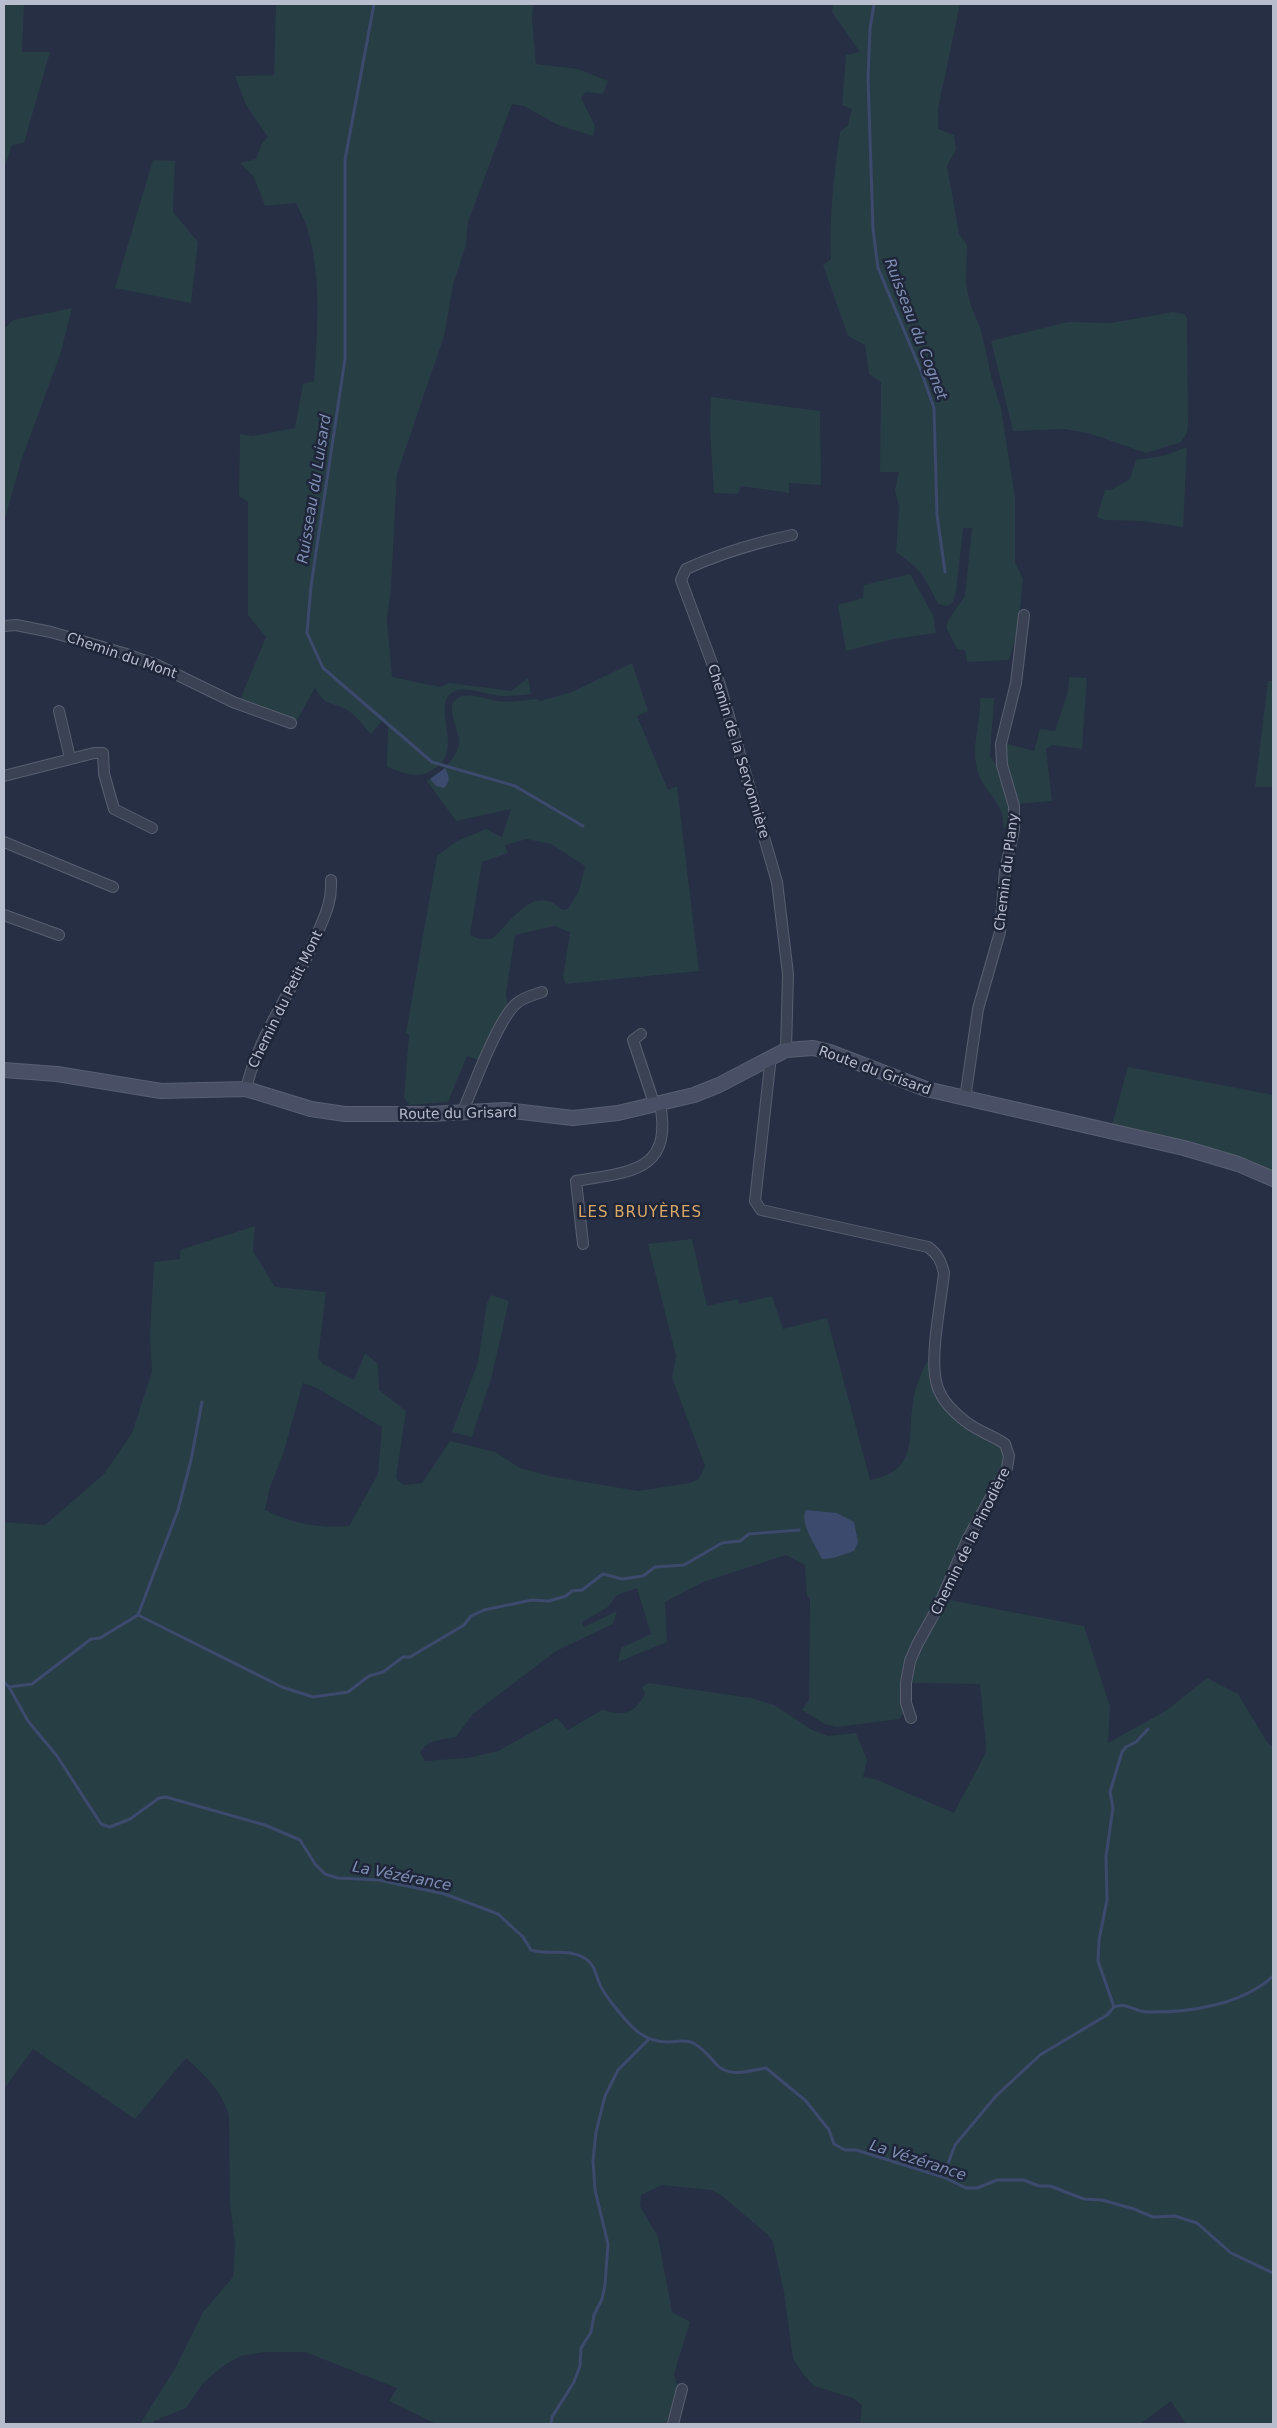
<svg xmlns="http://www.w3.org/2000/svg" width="1277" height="2428" font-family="'DejaVu Sans',sans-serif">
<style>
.green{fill:#283e45;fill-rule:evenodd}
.water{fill:#3c4a6d}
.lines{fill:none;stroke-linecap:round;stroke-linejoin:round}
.stream{stroke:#3c4a6d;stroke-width:3}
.street-casing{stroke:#595f71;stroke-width:12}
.secondary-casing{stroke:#595f71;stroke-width:16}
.street{stroke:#3b4253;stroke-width:10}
.secondary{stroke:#495066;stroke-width:14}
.labels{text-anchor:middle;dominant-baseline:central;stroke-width:5;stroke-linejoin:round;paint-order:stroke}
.street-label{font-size:14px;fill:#b8bdcd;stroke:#1f2639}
.water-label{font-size:15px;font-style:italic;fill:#7f8eb4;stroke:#1f2639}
.neighbourhood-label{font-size:15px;letter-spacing:1px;fill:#d9a867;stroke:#1f2639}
</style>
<rect width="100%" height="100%" fill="#262f44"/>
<!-- green -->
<g class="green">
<path d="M4 4H24L22 52H50L24 143 12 145 4 168Z"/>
<path d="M276 4H533L532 19 536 64 578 69 608 81 603 94 586 92 581 98 595 126 593 136 558 125 524 106 512 104 468 222 466 245 453 285 444 336 397 474 391 587 387 620 392 677 440 687 449 683 511 691 528 678 531 694C522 695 513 696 504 696 489 696 469 686 455 691 429 702 464 747 437 767 430 772 425 775 416 775 407 775 396 770 387 767L388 727 382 721 371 734C364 727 355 714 346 709 329 701 326 707 315 688L296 722 239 702 266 637 248 615V502L239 496 240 434 253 436 295 428 303 384 314 381C317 331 322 280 308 231 306 222 300 212 296 203L265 206 254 177 240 163 256 159 262 143 268 137 246 105 235 76 274 75Z"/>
<path d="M833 4H960L938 109V129L954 135 956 150 947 166 959 234 967 245 966 284 971 306 981 330 992 380 1001 408 1015 498V562L1023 579 1018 629 1009 660 967 662 965 650 957 649 946 627 949 619 965 596 972 528H963L956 592 953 602 948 606 938 604C925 577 922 570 896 552L899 507 895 490 899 472H880L881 382 869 374 865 345 848 336 823 265 831 259C829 217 834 174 840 132L848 125 852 109 842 105 846 55 860 52 832 12Z"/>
<path d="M153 160 175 161 173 212 198 242 191 303 115 288Z"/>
<path d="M72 308 60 355 21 461 4 522V329L13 320Z"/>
<path d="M1173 312 1184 314 1187 318 1188 426 1187 433 1181 442 1146 453 1088 433 1064 429 1013 431 991 341 1068 322 1111 323Z"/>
<path d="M711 397 820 411 821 485 789 483V493L741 486 738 494 714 493 710 429Z"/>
<path d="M1187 447 1183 527 1142 521 1104 520 1097 517 1105 490H1111L1130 479 1136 460 1163 456Z"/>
<path d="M910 574 933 615 936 633 894 639 846 651 838 605 863 598 864 585Z"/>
<path d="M632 663 648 711 637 716 668 790 677 786 699 971 566 984 563 978 570 932 554 926 515 935 506 994 508 1006 481 1061 467 1056 448 1102 410 1105 404 1098 409 1035 406 1033 437 856 457 841 486 829 502 837 511 809 456 821 427 781C440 773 460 757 459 740 458 727 441 701 463 696 473 693 487 700 498 701 510 703 524 700 537 699L540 701 572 692ZM527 839 551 844 585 866 579 891 568 909 562 910C535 883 513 919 492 939H480L470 935 482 862 508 853 505 845Z"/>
<path d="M1069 677 1087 678 1082 749 1052 745 1046 749 1052 801 1017 804 1007 770 1004 743 1034 751 1040 729 1055 731 1068 692Z"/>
<path d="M1268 681H1273V787H1255Z"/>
<path d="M980 698H994L990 757C1006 773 1010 804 1008 827L1004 828C1003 822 1003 814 1000 809 994 795 982 787 978 772 970 747 981 724 980 698Z"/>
<path d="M1128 1067 1273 1095V1172L1219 1152 1111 1128Z"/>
<path d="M255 1226 253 1251 275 1287 326 1292 318 1358 323 1364 354 1380 365 1353 378 1364 379 1390 406 1411 396 1478 403 1485 422 1483 450 1441 495 1452 520 1468 549 1476 638 1491 690 1483 699 1479 705 1466 672 1378 676 1356 648 1244 692 1239 707 1306 738 1299 739 1304 772 1296 783 1329 827 1318 870 1480C919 1471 907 1438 913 1402 915 1387 921 1374 927 1361L930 1363 935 1396 948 1411 1003 1448 1005 1457 1003 1467 910 1648 904 1672 903 1714 899 1719 837 1727 825 1724 802 1710 809 1700 810 1598 807 1596 805 1565 786 1555 703 1582 665 1602 667 1642 618 1662 621 1648 651 1634 637 1588 617 1595 608 1607 582 1622 584 1627 617 1611 613 1624 556 1651 472 1715 456 1737C443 1740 427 1739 420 1753L425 1761 468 1758 498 1751 557 1718 568 1730 602 1710C625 1715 632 1716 645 1694L642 1687 648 1683 751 1698 774 1705 812 1730 828 1736 856 1733 867 1760 863 1777 875 1779 954 1813 985 1754 986 1746 980 1684 910 1683 914 1659 945 1599 1084 1626 1110 1707 1108 1743 1167 1710 1207 1678 1238 1694 1267 1742 1273 1747V2424H1186L1171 2401 1140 2424H860L862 2405 853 2398 814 2386 803 2374 793 2359 784 2292 773 2242 769 2236 721 2195 711 2190 662 2185 641 2195 640 2206 658 2237 672 2312 690 2322 674 2374 678 2389 668 2424H436L389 2401 397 2388 305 2352H264L241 2356 223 2366 203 2383 186 2408 154 2421 153 2424H140L176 2367 203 2312 233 2277 235 2243 230 2203 229 2116C222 2090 205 2076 186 2058L135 2119 33 2049 4 2089V1522L45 1525 104 1474 132 1433 152 1372 150 1335 154 1262 180 1259V1250ZM303 1383 317 1388 382 1427 378 1474 349 1526C322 1529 290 1523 265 1510L269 1490 283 1454Z"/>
<path d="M491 1295 509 1301 491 1379 472 1437 452 1432 478 1362 487 1303Z"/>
</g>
<!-- water -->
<g class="water">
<path d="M445 768C449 776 451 781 444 788L436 786 430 779Z"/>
<path d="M806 1510 837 1513 854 1522 858 1542 854 1551 833 1558 822 1559C816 1546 799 1523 806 1510Z"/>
</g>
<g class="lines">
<!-- stream -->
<g class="stream">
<path d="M374 4 345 160V359L311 586 307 633 323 668 432 762 515 786 583 826"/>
<path d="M874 4 870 29 868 77 873 229 878 268 921 371 934 408 937 515 945 572"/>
<path d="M138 1615 178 1510 191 1460 202 1402"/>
<path d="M4 1682 9 1687 28 1721 57 1756 101 1824 110 1827 130 1819 159 1798 166 1797 265 1825 300 1840 315 1864 325 1874 338 1878 379 1880 445 1894 498 1914 523 1937 531 1950C550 1956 567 1947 586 1959 595 1965 596 1976 600 1985 604 1994 612 2003 618 2011 632 2028 644 2042 667 2042 676 2042 685 2039 693 2043 703 2048 709 2056 716 2064 730 2079 750 2070 766 2068L806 2101 829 2130 834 2144 845 2150H856L943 2177 966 2188H977L997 2180H1024L1039 2186H1050L1084 2199 1102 2200 1134 2209 1153 2217 1175 2216 1197 2223 1231 2253 1273 2273"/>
<path d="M9 1687 32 1684 91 1639 100 1638 138 1615 282 1687 313 1697 348 1692 369 1676 383 1672 403 1657H410L464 1625 471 1616 484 1610 532 1600 549 1601 566 1596 572 1591 582 1590 603 1574 622 1579 643 1576 655 1567 684 1565 722 1543 740 1541 749 1534 799 1530"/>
<path d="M1114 2007 1098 1961 1099 1940 1107 1900 1106 1856 1113 1808 1110 1792 1122 1752 1126 1747 1136 1742 1148 1729"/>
<path d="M943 2177 955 2145 996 2096 1040 2055 1107 2015 1114 2007C1127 2002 1133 2011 1146 2012 1188 2013 1242 2005 1273 1976"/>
<path d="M551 2424 552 2417 574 2382 580 2366 581 2348 591 2332 594 2315 602 2299 605 2285 608 2244 595 2190 593 2161 596 2132 605 2096 618 2070 648 2040"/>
</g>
<!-- street casing -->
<g class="street-casing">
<g id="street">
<path d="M4 626 16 625 51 632 123 653 157 665 233 702 291 723"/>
<path d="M59 711 70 758"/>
<path d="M4 776 94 753H103L104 774 114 809 152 828"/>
<path d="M4 842 113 887"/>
<path d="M4 915 59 935"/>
<path d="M641 1034 633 1040 655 1106"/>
<path d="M786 1050 788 974 777 882 719 682 681 580 686 569C721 553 755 543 792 535"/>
<path d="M771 1056 755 1201 761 1210 928 1247C938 1254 941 1261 944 1273 941 1303 930 1353 936 1381 939 1398 952 1411 965 1421 977 1431 992 1435 1005 1444L1009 1456 1007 1468 967 1540 939 1605 917 1645 910 1661 906 1683V1703L911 1718"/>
<path d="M246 1089C259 1032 297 986 318 932 326 913 332 901 331 880"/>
<path d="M965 1099 978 1009 1000 932 1005 870 1014 830V806L1002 765 1001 744 1016 683 1024 615"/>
<path d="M462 1113C473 1088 498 1018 517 1003 524 997 534 995 542 992"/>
<path d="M583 1244 576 1181C627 1172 674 1173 660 1104"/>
<path d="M673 2424 682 2389"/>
</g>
</g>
<!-- secondary casing -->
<g class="secondary-casing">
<path id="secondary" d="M4 1070 57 1074 161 1091 246 1089 311 1109 345 1114H431L505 1110 573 1118 618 1113 694 1095 719 1085 786 1050 813 1048 830 1052 926 1089 1184 1148 1238 1164 1273 1179"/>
</g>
<!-- street -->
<use href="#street" class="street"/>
<!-- secondary -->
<use href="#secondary" class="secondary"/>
</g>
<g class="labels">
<!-- street labels -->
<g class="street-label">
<text transform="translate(122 655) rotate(19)">Chemin du Mont</text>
<text transform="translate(739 751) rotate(73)">Chemin de la Servonnière</text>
<text transform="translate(1006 872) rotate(-83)">Chemin du Plany</text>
<text transform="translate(285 999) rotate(-64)">Chemin du Petit Mont</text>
<text transform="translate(875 1070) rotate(20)">Route du Grisard</text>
<text transform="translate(458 1113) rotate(-1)">Route du Grisard</text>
<text transform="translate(970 1541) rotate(-64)">Chemin de la Pinodière</text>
</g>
<!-- water labels -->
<g class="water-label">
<text transform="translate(916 329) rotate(69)">Ruisseau du Cognet</text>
<text transform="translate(314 489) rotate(-81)">Ruisseau du Luisard</text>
<text transform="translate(402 1876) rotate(11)">La Vézérance</text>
<text transform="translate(918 2160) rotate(18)">La Vézérance</text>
</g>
<!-- neighbourhood labels -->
<g class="neighbourhood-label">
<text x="640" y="1212">LES BRUYÈRES</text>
</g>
</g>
<!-- border -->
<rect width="1277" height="2428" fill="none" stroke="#b8bdcd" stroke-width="10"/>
</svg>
